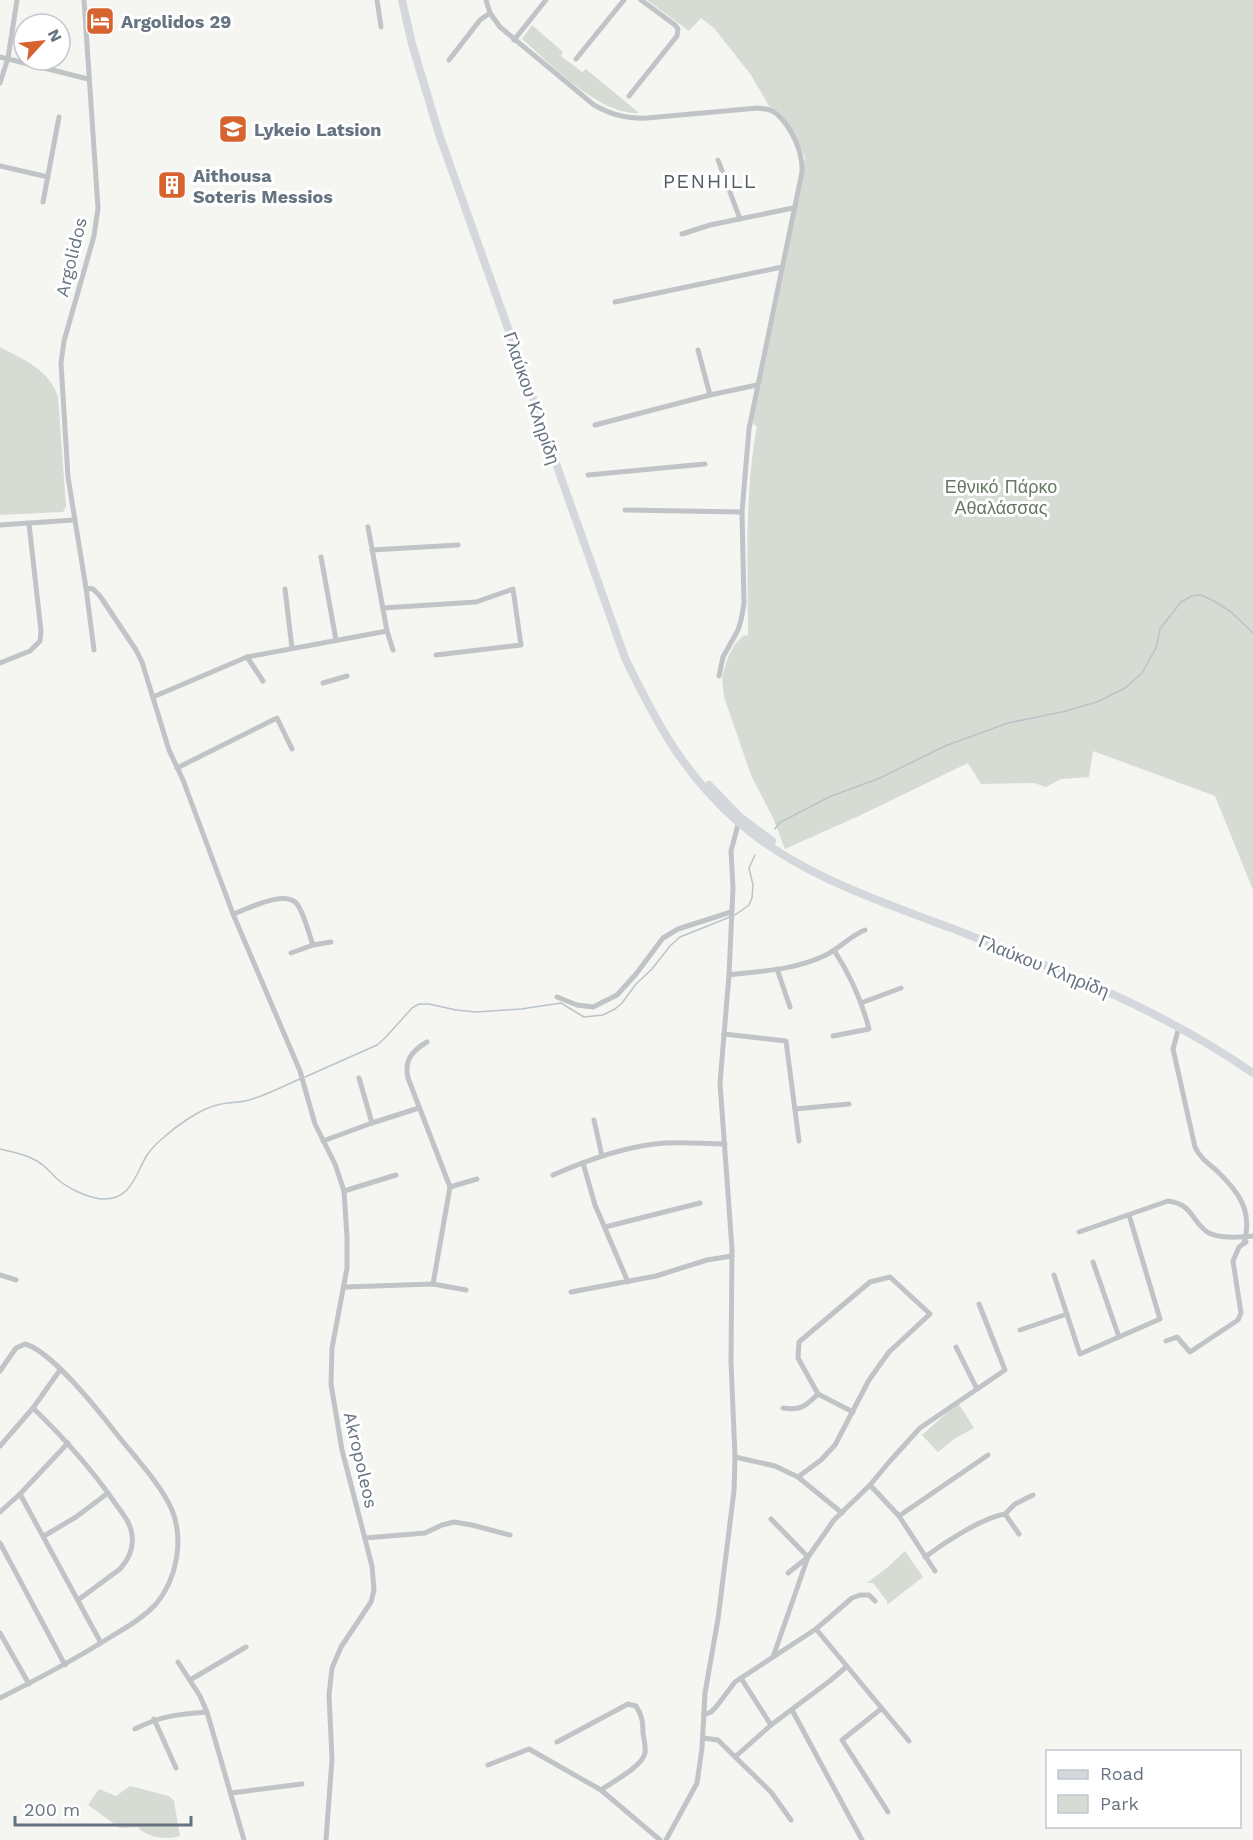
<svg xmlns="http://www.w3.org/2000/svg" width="1253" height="1840" font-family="'Work Sans',sans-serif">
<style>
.green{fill:#d6dcd3}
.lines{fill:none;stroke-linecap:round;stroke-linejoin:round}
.stream{stroke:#bac4c8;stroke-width:1.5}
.minor{stroke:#c0c4c7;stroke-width:5}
.primary{stroke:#d4d8dc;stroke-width:8}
.labels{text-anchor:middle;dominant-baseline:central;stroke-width:6;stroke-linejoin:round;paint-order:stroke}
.poi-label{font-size:18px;font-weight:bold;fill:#667381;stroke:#fff;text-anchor:start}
.street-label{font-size:18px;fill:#667381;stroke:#fff}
.park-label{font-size:18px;fill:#677864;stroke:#fff}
.neighbourhood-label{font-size:20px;letter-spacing:1.5px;fill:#535d66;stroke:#fff}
</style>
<rect width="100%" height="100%" fill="#f5f5f2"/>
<!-- green -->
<g class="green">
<path d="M647 0H1253V890L1215 796 1093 751 1089 777 1061 779 1046 787 1034 783 981 784 968 763 861 815 785 849 773 818 751 775 724 697 722 677 728 657 735 644 743 636 748 635C748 566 744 495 757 426L754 425 753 421 785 266 805 157 791 129 779 112 769 106 751 75 714 28 701 18 689 31Z"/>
<path d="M532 25 563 52 561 56 582 72 586 69 639 113C599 115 551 64 522 39Z"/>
<path d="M0 347C25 361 48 368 58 397L66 506 63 512 0 515Z"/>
<path d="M958 1403 974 1428 954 1439 938 1452 922 1435Z"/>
<path d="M905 1551 923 1577 887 1605V1601L873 1583H867L888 1567Z"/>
<path d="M130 1786 169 1796 174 1801 180 1836C167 1840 147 1838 138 1827L120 1828 88 1805 99 1789 116 1796Z"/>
</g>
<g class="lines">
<!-- stream -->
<g class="stream">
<path d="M775 829 779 823 829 797 880 778 945 746 1008 723 1062 712 1097 702 1125 688 1142 673 1156 648 1160 629 1181 602 1192 596 1201 595 1214 601 1231 612 1253 633"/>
<path d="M735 915 749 905 752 898 753 885 749 868 755 855"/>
<path d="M305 1077 377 1045 385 1038 412 1008 419 1004H429L456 1010 476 1012 521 1009 561 1003 584 1017 603 1015 615 1009 622 1003 636 984 652 969 670 946 680 937 730 917"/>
<path d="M0 1149C12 1152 25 1154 35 1160 44 1164 49 1171 56 1178 67 1188 86 1197 101 1199 131 1201 135 1175 147 1155 151 1149 157 1143 163 1138 176 1126 200 1109 217 1105 228 1102 239 1103 249 1100 267 1095 283 1086 300 1079"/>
</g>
<!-- minor -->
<g class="minor">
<path d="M84 0 98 208 94 236 64 341 61 363 68 477 86 588 94 650"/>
<path d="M377 0 381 27"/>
<path d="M486 0 490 13 500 27 594 105C612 115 627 119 647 118L758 108C765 109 772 109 777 114 792 128 803 152 802 172L749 429 742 512 744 604 741 620 738 630 723 657 719 676"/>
<path d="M514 40 546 0"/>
<path d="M0 57 88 79"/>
<path d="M576 59 624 0"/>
<path d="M449 60 480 20 490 13"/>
<path d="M0 83 8 58 17 0"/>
<path d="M629 96 677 36 678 29 675 25 641 0"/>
<path d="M718 160 740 219"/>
<path d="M0 166 48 177"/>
<path d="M43 202 59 117"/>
<path d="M682 234 710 225 793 208"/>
<path d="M615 302 782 267"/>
<path d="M698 350 710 395"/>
<path d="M595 425 710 395 757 385"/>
<path d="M588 475 705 464"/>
<path d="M625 510 742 512"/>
<path d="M0 525 74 520"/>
<path d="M368 527 387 631 393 650"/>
<path d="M372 550 458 545"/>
<path d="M321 557 336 640"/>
<path d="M86 588 93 589 100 596 136 650 142 662 169 750 183 780 233 914 300 1071 315 1124 335 1164 344 1191 347 1237V1268L332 1348 331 1384 342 1450 372 1566 374 1590 371 1602 341 1647 332 1668 329 1695 332 1759 326 1840"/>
<path d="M285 589 292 648"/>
<path d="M383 608 476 602 513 589 521 645 436 655"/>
<path d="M247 657 263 681"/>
<path d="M0 663 30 651 40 641 41 631 29 524"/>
<path d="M323 683 347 676"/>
<path d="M153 697 247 657 387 631"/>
<path d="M177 768 277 718 292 749"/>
<path d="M233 914C248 909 285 889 297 904 305 915 308 932 313 945"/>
<path d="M291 953 313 945 331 942"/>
<path d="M777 969 790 1007"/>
<path d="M729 975C762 971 795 970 826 955 840 948 850 936 865 930"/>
<path d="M557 997 577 1005 593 1007 617 995 636 974 663 938 678 929 731 912"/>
<path d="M861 1003 901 988"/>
<path d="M1179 1027 1173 1049 1195 1147C1200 1158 1208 1163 1217 1171 1239 1192 1253 1211 1244 1243"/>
<path d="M724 1034 786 1041 799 1141"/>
<path d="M833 1036 869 1029C862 1001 850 975 834 950"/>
<path d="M427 1042C412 1051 404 1060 408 1078L450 1187 433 1284"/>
<path d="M359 1078 372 1123"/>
<path d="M795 1109 849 1104"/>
<path d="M594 1120 602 1156"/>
<path d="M323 1141 372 1123 419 1108"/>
<path d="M583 1163 595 1205 628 1282"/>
<path d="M553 1175C585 1161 620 1148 655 1144 678 1141 702 1144 725 1144"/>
<path d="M450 1187 477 1179"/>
<path d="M344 1191 396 1175"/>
<path d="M605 1227 700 1203"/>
<path d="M1079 1232 1168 1201C1194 1204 1192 1224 1209 1233 1221 1239 1240 1237 1253 1236"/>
<path d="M1093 1262 1119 1337"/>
<path d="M0 1275 16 1280"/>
<path d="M1054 1275 1080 1354 1160 1319 1129 1215"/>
<path d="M345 1287 433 1284 466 1290"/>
<path d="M571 1292 656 1276 707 1260 732 1256"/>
<path d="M1020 1330 1067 1314"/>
<path d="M1166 1341 1177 1337 1190 1352 1238 1320 1241 1313 1233 1261 1239 1247 1246 1242"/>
<path d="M956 1347 977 1389"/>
<path d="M0 1371 16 1348 25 1344C51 1351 98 1410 115 1432 133 1455 161 1484 172 1510 184 1540 177 1579 156 1604 143 1618 127 1627 112 1636 76 1659 38 1679 0 1698"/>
<path d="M33 1408C63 1437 91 1468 115 1503 122 1513 131 1523 132 1535 134 1548 128 1560 120 1569L78 1600"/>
<path d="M783 1408C800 1411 806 1406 818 1394L853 1412"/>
<path d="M0 1446 33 1408 60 1370"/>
<path d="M735 1457 775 1466 798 1477 842 1513"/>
<path d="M798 1477 821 1460 835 1445 869 1380 889 1352 930 1314 890 1277 870 1282 799 1342 798 1358 818 1394"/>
<path d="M870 1485 899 1516 935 1571"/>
<path d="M20 1494 101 1643"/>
<path d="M0 1512 20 1494 68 1443"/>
<path d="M1005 1514 1015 1504 1033 1495"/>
<path d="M899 1516 988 1455"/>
<path d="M771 1519 808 1557 773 1657"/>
<path d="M44 1536 76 1517 108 1493"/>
<path d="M365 1538 425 1533 442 1525 454 1522 472 1525 510 1535"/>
<path d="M0 1543 65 1665"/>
<path d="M925 1557C945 1542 982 1518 1005 1514L1019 1534"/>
<path d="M788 1573 808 1557 834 1520 870 1485 890 1461 920 1428 1005 1370 979 1304"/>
<path d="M816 1629 909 1741"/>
<path d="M0 1633 29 1684"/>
<path d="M178 1662 200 1696 207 1712 244 1840"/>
<path d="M741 1678 771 1725"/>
<path d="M190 1680 246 1647"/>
<path d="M881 1709 842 1740 888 1812"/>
<path d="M792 1710 862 1840"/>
<path d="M704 1715 711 1712 716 1707 735 1682 816 1629 852 1598 860 1595H869L875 1601"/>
<path d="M154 1719 176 1768"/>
<path d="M135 1729C160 1716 179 1714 207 1712"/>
<path d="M703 1738 718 1740 726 1748 771 1792 791 1820"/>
<path d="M557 1742 628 1704 636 1706C642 1715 643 1722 643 1733 644 1739 646 1747 645 1753 642 1767 612 1782 601 1790"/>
<path d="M735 1757 771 1725 831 1680 846 1667"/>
<path d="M488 1765 529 1749 601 1790 660 1840"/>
<path d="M231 1793 302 1784"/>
<path d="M666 1840 697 1783 702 1748 705 1693 718 1619 734 1491 735 1457 731 1362 732 1249 720 1083 729 975 733 888 731 851 739 821"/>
</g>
<!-- primary -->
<g class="primary">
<path d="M402 0 412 44 439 134 625 658C656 722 683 773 737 821 795 873 879 901 951 928 1058 970 1158 1007 1253 1073"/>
<path d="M709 785 740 817 772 841"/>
</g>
</g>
<!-- icons -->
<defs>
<g id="hotel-square" transform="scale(1.5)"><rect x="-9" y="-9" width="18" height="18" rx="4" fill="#d7632f" stroke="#fff"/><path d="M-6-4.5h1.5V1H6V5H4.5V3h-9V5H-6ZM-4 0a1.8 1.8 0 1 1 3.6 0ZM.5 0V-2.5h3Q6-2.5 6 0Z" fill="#fff"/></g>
<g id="school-square" transform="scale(1.5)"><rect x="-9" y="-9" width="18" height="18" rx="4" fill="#d7632f" stroke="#fff"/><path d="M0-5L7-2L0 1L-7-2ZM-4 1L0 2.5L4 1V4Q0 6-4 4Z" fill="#fff"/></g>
<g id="building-square" transform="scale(1.5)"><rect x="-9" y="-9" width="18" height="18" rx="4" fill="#d7632f" stroke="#fff"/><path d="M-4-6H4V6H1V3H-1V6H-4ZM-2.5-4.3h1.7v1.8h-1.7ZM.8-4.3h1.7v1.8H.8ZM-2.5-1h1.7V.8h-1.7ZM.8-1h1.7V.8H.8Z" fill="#fff"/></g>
</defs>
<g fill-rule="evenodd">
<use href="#hotel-square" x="100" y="21"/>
<use href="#school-square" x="233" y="129"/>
<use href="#building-square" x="172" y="185"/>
</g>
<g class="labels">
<!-- poi labels -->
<g class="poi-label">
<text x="121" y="21">Argolidos 29</text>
<text x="254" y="129">Lykeio Latsion</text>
<text x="193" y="175">Aithousa<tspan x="193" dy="21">Soteris Messios</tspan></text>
</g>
<!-- street labels -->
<g class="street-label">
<text transform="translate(71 257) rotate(-76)">Argolidos</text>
<text transform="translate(532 398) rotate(71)">Γλαύκου Κληρίδη</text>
<text transform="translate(1044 966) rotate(22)">Γλαύκου Κληρίδη</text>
<text transform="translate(361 1460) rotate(77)">Akropoleos</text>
</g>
<!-- park labels -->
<g class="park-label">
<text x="1001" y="486">Εθνικό Πάρκο<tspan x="1001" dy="21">Αθαλάσσας</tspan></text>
</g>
<!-- neighbourhood labels -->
<g class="neighbourhood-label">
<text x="710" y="181">PENHILL</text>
</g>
</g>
<!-- legend -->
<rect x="1046" y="1750" width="195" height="78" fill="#ffffff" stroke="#c2c7cd" stroke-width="1.5"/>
<rect x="1058" y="1770" width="30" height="9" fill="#d4d8dc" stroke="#c2c7cd" stroke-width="1.5"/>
<text x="1100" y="1780" font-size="18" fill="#667381">Road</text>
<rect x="1058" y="1795" width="30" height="18" fill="#d6dcd3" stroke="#c2c7cd" stroke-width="1.5"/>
<text x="1100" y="1810" font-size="18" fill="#667381">Park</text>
<!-- north arrow -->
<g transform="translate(42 42) rotate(63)"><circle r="28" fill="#ffffff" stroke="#c2c7cd" stroke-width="1.5"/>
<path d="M0-4.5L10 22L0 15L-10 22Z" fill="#d7632f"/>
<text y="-9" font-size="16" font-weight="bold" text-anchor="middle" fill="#667381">N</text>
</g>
<!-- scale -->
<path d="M15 1816v9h176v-9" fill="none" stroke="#667381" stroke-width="3"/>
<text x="24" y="1816" font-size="18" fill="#667381" stroke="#ffffff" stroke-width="4.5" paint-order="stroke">200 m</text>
</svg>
